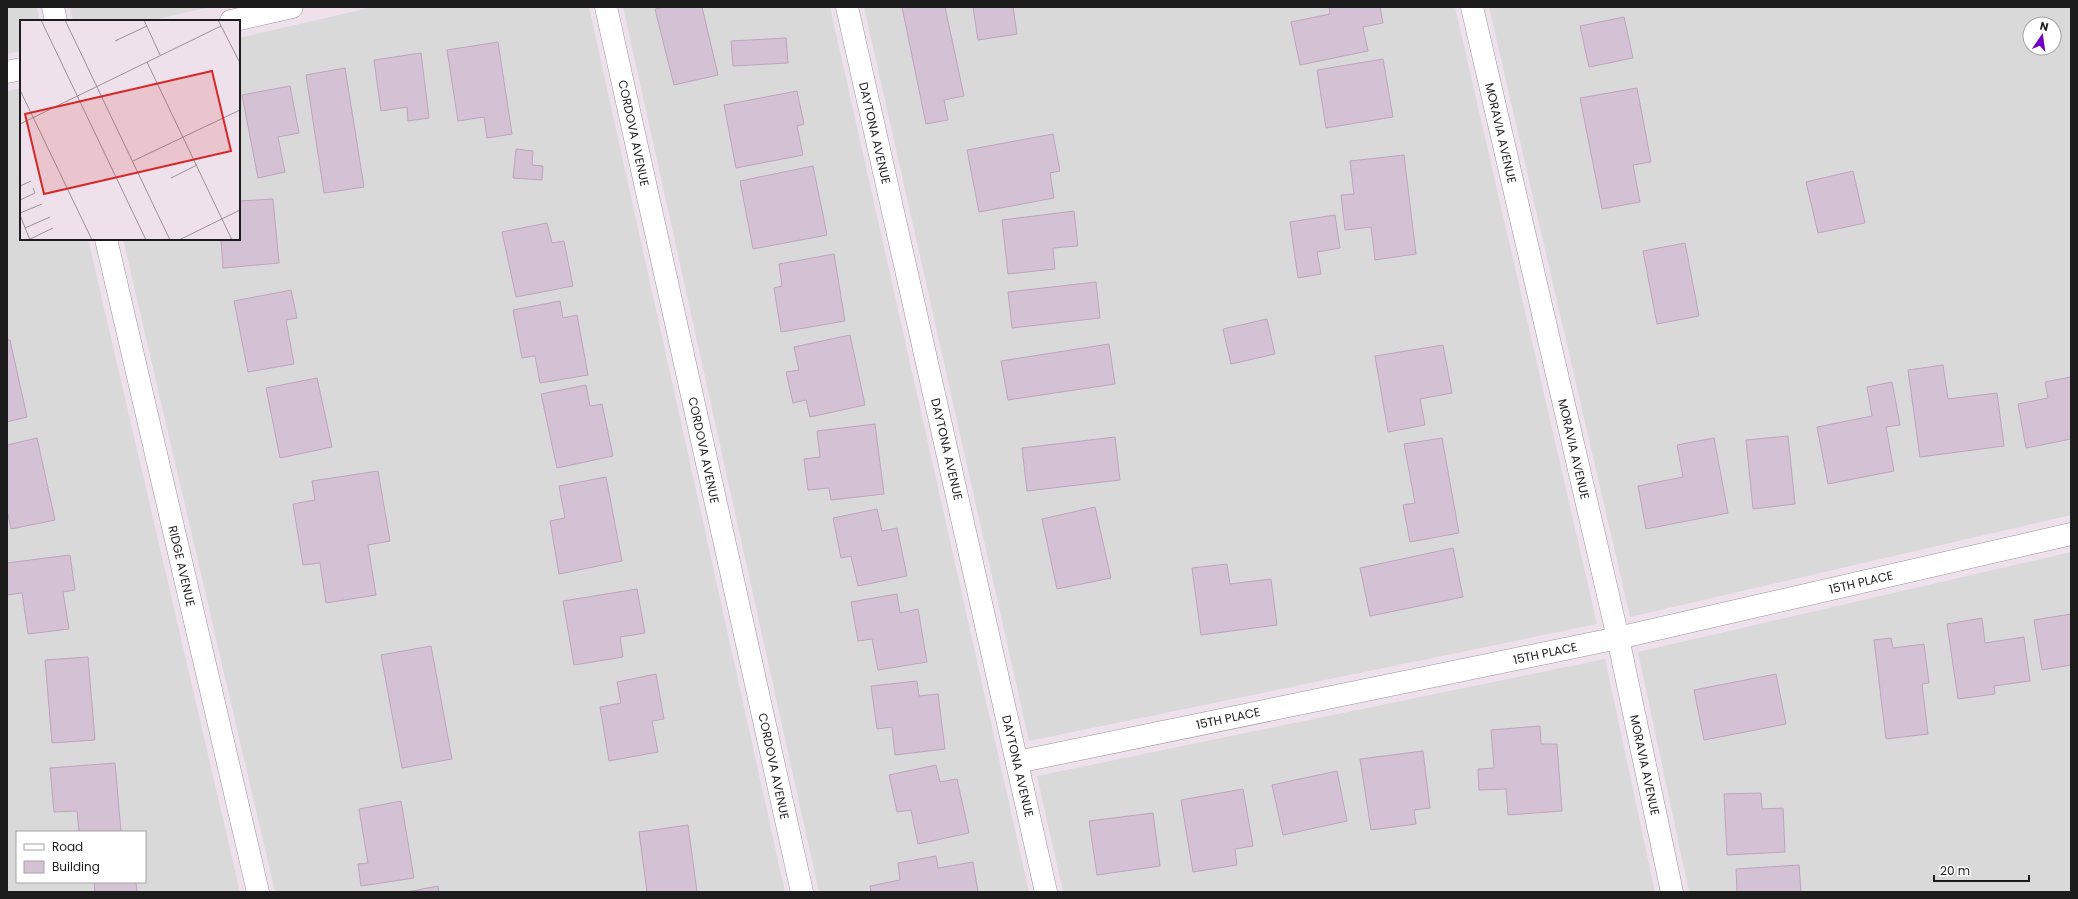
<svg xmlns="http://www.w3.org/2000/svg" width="2078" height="899" font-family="Poppins,sans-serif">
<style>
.residential{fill:#d9d9da;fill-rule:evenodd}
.building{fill:#d4c1d4;stroke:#bfa3c0}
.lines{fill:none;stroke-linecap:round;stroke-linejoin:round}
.minor-casing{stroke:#969696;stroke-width:23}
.minor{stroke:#fff;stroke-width:22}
.labels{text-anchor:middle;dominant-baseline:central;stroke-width:3.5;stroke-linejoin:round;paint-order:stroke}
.street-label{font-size:12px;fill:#1c1c1c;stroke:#fff}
.inset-road{fill:none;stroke:#9a9298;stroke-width:1}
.view{fill:#d62828;fill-opacity:0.15;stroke:#d62828;stroke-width:2}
.inset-edge{fill:none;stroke:#1c1c1c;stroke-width:2}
</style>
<rect width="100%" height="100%" fill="#eee1eb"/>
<!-- residential -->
<g class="residential">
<path d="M7 7H37L39 21H21V51L7 54Z"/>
<path d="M70 7H210L149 21H73Z"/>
<path d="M373 7H589L785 892H275L123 239H239V38Z"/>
<path d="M623 7H830L1029 892H819Z"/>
<path d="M864 7H1455L1597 624 1029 741Z"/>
<path d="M1489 7H2071V515L1630 617ZM2030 24H2054V48H2030Z"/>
<path d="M21 88V239H88L240 892H8L7 91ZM17 832H145V882H17Z"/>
<path d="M2071 552V892H1689L1638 652Z"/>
<path d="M1605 659 1655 892H1063L1037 776Z"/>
</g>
<!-- building -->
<g class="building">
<path d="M665 7H702L718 75 674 85 655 9Z"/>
<path d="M902 7H945L964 96 944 100 948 120 926 124Z"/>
<path d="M973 7H1013L1017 34 978 40Z"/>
<path d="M1329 7H1380L1383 23 1363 27 1368 51 1300 65 1291 22 1330 14Z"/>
<path d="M1624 17 1633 58 1589 67 1580 26Z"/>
<path d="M786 38 788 63 733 66 731 41Z"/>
<path d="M498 42 512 134 487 138 484 117 458 121 447 50Z"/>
<path d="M421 53 429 118 408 121 407 107 381 111 374 60Z"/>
<path d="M1383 59 1393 117 1326 128 1317 70Z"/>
<path d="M345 68 364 187 324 193 306 75Z"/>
<path d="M290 86 299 133 278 137 285 172 258 178 242 95Z"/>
<path d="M1637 88 1651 162 1633 165 1640 202 1602 209 1580 98Z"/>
<path d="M797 91 804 124 797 126 803 155 736 168 724 105Z"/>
<path d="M1053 134 1060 171 1050 173 1054 198 979 212 967 150Z"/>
<path d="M516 149 533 151 532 165 543 166 542 180 513 178Z"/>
<path d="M1404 155 1416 254 1375 260 1371 227 1345 230 1341 195 1354 194 1350 161Z"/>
<path d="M813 166 827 235 753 249 740 181Z"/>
<path d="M1853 171 1865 223 1818 233 1806 182Z"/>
<path d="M273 199 279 263 223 268 221 239H239V201Z"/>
<path d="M1074 211 1078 246 1053 248 1055 269 1008 274 1002 220Z"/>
<path d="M1335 215 1340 248 1317 252 1321 274 1298 278 1290 222Z"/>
<path d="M547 223 552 243 564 241 573 286 516 297 502 232Z"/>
<path d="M1685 243 1699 316 1657 324 1643 251Z"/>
<path d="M834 254 845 321 781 332 774 288 782 286 779 264Z"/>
<path d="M1096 282 1100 318 1012 328 1008 292Z"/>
<path d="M291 290 297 318 286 320 294 364 248 372 234 301Z"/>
<path d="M560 301 563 318 577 315 588 375 540 383 535 356 522 358 513 310Z"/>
<path d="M1267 319 1275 354 1231 364 1223 329Z"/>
<path d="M850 335 865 405 810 417 806 400 793 403 786 372 799 370 794 347Z"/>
<path d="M7 340H10L27 417 7 422Z"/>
<path d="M1109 344 1115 384 1008 400 1001 361Z"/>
<path d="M1443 345 1452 393 1420 399 1425 425 1388 432 1375 356Z"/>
<path d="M1943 365 1948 399 1997 393 2004 446 1920 457 1908 370Z"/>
<path d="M2071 377V439L2026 448 2018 404 2048 398 2045 382Z"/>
<path d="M317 378 332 447 280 458 266 388Z"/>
<path d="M1892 382 1900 425 1886 427 1894 471 1828 484 1817 427 1872 416 1867 387Z"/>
<path d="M586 385 590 406 602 404 613 456 557 468 541 394Z"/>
<path d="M875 424 884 494 831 500 829 488 808 490 804 459 820 457 817 431Z"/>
<path d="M1788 436 1795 504 1753 509 1746 440Z"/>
<path d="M1115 437 1120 480 1027 491 1022 448Z"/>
<path d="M37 438 55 520 11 529 7 510V445Z"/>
<path d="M1442 438 1459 533 1410 542 1403 505 1415 503 1404 444Z"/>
<path d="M1714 438 1728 513 1646 529 1638 486 1683 477 1677 445Z"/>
<path d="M378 471 390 541 368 545 376 595 326 603 320 563 303 565 293 504 315 500 312 481Z"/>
<path d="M606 477 622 561 559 574 550 521 565 518 559 486Z"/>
<path d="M1095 507 1111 578 1057 589 1042 519Z"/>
<path d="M877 509 882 531 897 528 907 576 858 586 851 556 841 558 833 518Z"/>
<path d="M1453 548 1463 597 1370 616 1360 568Z"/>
<path d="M70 555 75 590 63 592 69 629 28 634 22 593 7 595V563Z"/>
<path d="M1227 564 1230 584 1271 579 1277 625 1201 635 1192 568Z"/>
<path d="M637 589 645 633 620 637 623 657 574 665 563 601Z"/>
<path d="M897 594 900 613 918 609 927 662 878 670 872 639 858 641 851 602Z"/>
<path d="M2071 614V665L2042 670 2034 620Z"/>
<path d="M1982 618 1985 643 2024 637 2030 681 1994 686 1995 694 1958 699 1947 624Z"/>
<path d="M1891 638 1893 648 1924 644 1929 683 1922 684 1928 734 1886 739 1874 640Z"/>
<path d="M431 646 452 759 402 768 381 655Z"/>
<path d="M88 657 95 740 52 743 45 660Z"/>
<path d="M656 674 664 719 652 721 658 752 609 761 600 707 621 703 617 682Z"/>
<path d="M1776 674 1786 724 1704 740 1694 690Z"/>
<path d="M917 681 919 696 938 694 945 749 895 755 892 727 877 729 871 686Z"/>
<path d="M1540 726 1541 744H1557L1562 811 1508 815 1506 789 1479 790 1478 769 1494 768 1491 730Z"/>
<path d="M1423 751 1430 808 1414 810 1416 824 1371 830 1360 759Z"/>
<path d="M115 763 121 832H79L77 811 54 812 50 768Z"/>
<path d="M936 765 940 782 957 779 969 833 918 844 911 810 897 812 889 775Z"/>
<path d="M1337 771 1347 821 1283 835 1272 785Z"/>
<path d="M1243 789 1253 846 1235 849 1237 865 1193 872 1181 800Z"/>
<path d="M1761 793 1762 809 1783 808 1785 852 1727 855 1724 794Z"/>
<path d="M401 801 414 878 361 886 358 864 368 863 359 809Z"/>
<path d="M1153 813 1160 866 1097 875 1089 821Z"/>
<path d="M688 825 697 892H647L639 832Z"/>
<path d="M936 856 938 868 973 862 978 892H871L870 886 900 880 898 863Z"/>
<path d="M1799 865 1801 892H1737L1736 869Z"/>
<path d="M94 882H136L137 892H95Z"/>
<path d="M438 886 439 892H407Z"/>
</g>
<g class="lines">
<!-- minor casing -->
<g class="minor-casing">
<g id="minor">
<path d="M53 7 56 21"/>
<path d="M606 7 802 892"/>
<path d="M847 7 1046 892"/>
<path d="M1472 7 1618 638 1672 892"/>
<path d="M231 21 292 7"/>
<path d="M7 72 21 69"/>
<path d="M106 239 258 892"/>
<path d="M1017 762 1618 638 2071 534"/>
</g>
</g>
<!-- minor -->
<use href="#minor" class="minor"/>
</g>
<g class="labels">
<!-- street labels -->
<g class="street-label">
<text transform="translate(634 133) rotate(78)">CORDOVA AVENUE</text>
<text transform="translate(875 133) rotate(77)">DAYTONA AVENUE</text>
<text transform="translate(1501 133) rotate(77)">MORAVIA AVENUE</text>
<text transform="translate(947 449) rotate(77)">DAYTONA AVENUE</text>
<text transform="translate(1574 449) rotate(77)">MORAVIA AVENUE</text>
<text transform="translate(704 450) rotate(78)">CORDOVA AVENUE</text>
<text transform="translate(182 566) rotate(77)">RIDGE AVENUE</text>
<text transform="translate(1861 582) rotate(-13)">15TH PLACE</text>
<text transform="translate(1545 653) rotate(-12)">15TH PLACE</text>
<text transform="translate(1228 718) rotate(-12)">15TH PLACE</text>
<text transform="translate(1645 765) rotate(78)">MORAVIA AVENUE</text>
<text transform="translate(774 766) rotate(78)">CORDOVA AVENUE</text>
<text transform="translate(1018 766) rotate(77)">DAYTONA AVENUE</text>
</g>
</g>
<!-- overview -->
<g transform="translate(20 20)">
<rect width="220" height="220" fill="#eee1eb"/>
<path class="inset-road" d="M21 0 126 220M45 0 150 220M124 0 140 35M198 0 220 43M95 21 127 6M127 42 212 220M0 70 72 220M0 104 201 6M113 141 220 90M151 158 177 145M0 166 11 161M0 180 15 173 13 168M0 193 22 184M0 195 10 220M5 208 30 197M10 219 33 208M159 220 220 190"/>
<path class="view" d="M192 51 211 131 24 174 5 94Z"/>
<rect width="220" height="220" class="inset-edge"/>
</g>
<!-- border -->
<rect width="2078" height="899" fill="none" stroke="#1c1c1c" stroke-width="16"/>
<!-- legend -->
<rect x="16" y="831" width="130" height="52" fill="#ffffff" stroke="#a4a4a4"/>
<rect x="24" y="844" width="20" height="6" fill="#ffffff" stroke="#a4a4a4"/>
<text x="52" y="851" font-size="12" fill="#1c1c1c">Road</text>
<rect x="24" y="861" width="20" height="12" fill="#d4c1d4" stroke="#a4a4a4"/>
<text x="52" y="871" font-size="12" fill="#1c1c1c">Building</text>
<!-- north arrow -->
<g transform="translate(2042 36) rotate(13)"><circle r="19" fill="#ffffff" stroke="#a4a4a4"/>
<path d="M0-3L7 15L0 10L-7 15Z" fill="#6e00c7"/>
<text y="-6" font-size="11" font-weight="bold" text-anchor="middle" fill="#1c1c1c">N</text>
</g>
<!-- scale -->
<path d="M1934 875v6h95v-6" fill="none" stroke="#1c1c1c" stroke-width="2"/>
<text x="1940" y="875" font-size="12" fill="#1c1c1c" stroke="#ffffff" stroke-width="3" paint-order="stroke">20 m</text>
</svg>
